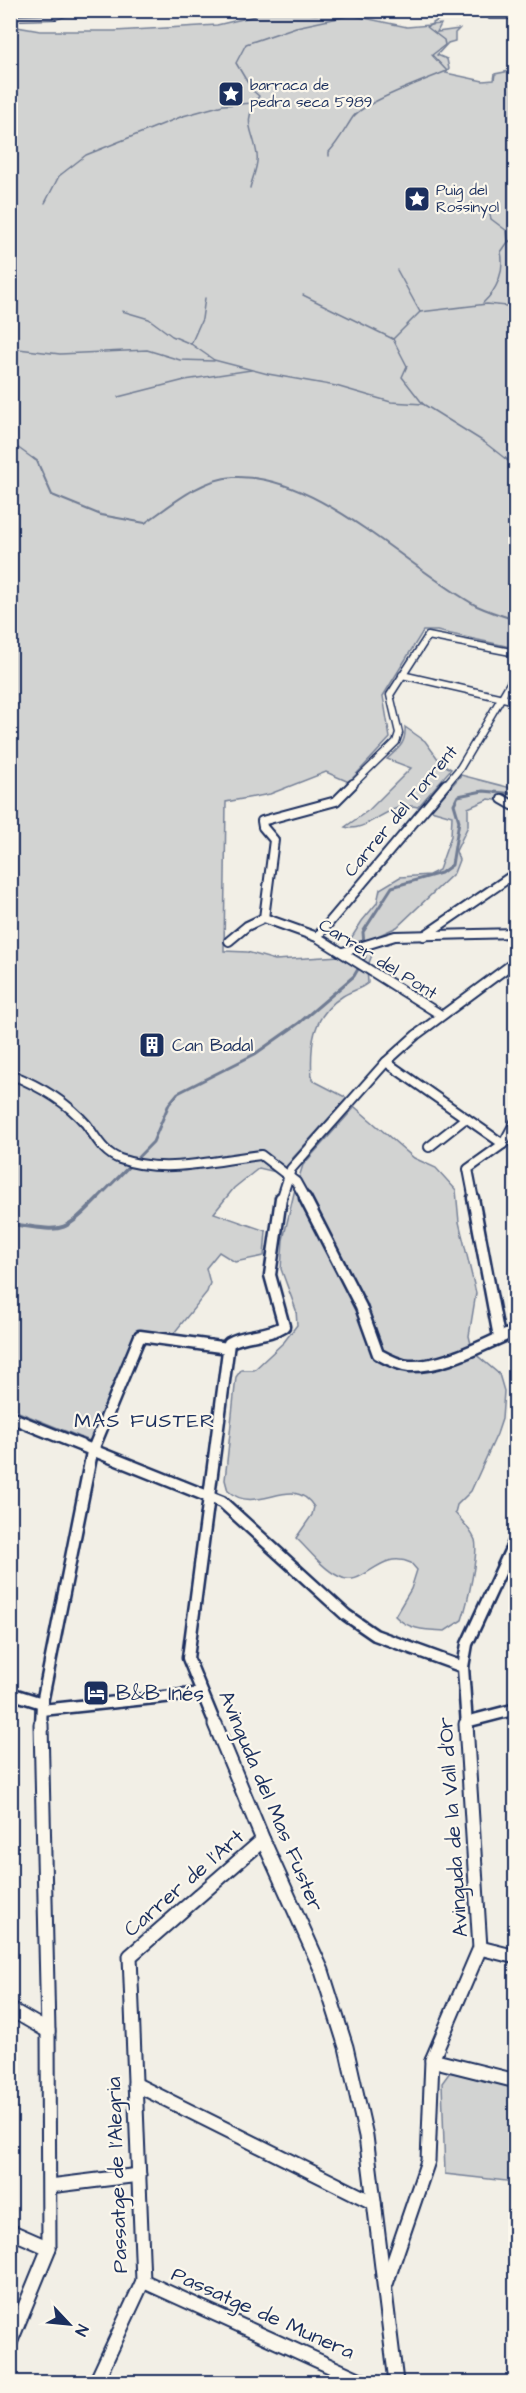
<svg xmlns="http://www.w3.org/2000/svg" width="526" height="2393" font-family="'Architects Daughter',sans-serif">
<style>
.green{fill:#d2d3d2;stroke:#768198;stroke-width:1.5}
.lines{fill:none;stroke-linecap:round;stroke-linejoin:round}
.stream-far3{stroke:#707b93;stroke-width:1.5}
.stream-far2{stroke:#707b93;stroke-width:2}
.stream-far1{stroke:#707b93;stroke-width:3}
.stream{stroke:#707b93;stroke-width:4}
.minor-far4-casing{stroke:#1b2f5e;stroke-width:6}
.minor-far3-casing{stroke:#1b2f5e;stroke-width:9}
.minor-far2-casing{stroke:#1b2f5e;stroke-width:12}
.minor-far1-casing{stroke:#1b2f5e;stroke-width:15}
.minor-casing{stroke:#1b2f5e;stroke-width:17}
.minor-far4{stroke:#fbf7ec;stroke-width:4}
.minor-far3{stroke:#fbf7ec;stroke-width:6}
.minor-far2{stroke:#fbf7ec;stroke-width:8}
.minor-far1{stroke:#fbf7ec;stroke-width:10}
.minor{stroke:#fbf7ec;stroke-width:13}
.labels{text-anchor:middle;dominant-baseline:central;stroke-width:4.5;stroke-linejoin:round;paint-order:stroke}
.far-poi-label{font-size:15px;fill:#1b2f5e;stroke:#fbf7ec;text-anchor:start}
.street-label{font-size:18px;fill:#1b2f5e;stroke:#fbf7ec}
.poi-label{font-size:18px;fill:#1b2f5e;stroke:#fbf7ec;text-anchor:start}
.neighbourhood-label{font-size:20px;letter-spacing:1.5px;fill:#1b2f5e;stroke:#fbf7ec}
.near-poi-label{font-size:21px;fill:#1b2f5e;stroke:#fbf7ec;text-anchor:start}
.near-street-label{font-size:21px;fill:#1b2f5e;stroke:#fbf7ec}
</style>
<rect width="100%" height="100%" fill="#f2efe6"/>
<filter id="ink" filterUnits="userSpaceOnUse"><feTurbulence type="fractalNoise" baseFrequency=".0167" numOctaves="2"/><feDisplacementMap in="SourceGraphic" scale="12" xChannelSelector="R" yChannelSelector="G"/><feConvolveMatrix kernelMatrix="1 2 1 2 8 2 1 2 1" color-interpolation-filters="sRGB"/></filter>
<g filter="url(#ink)">
<!-- green -->
<g class="green">
<path d="M285 10 315 14 336 12 407 27 441 24 437 32 459 29 455 33V41L448 43 437 55 447 59 449 69 446 73 483 81 494 80 495 74 515 70V648L437 631H423L383 696 390 738 349 782 326 772 270 794 226 802 224 951 247 952 275 960 340 956 362 921 377 903 380 889 400 877 429 875 439 870 451 836 452 816 431 810 461 775 515 789V803L489 799 468 808V826L456 851 459 860 454 873 397 927 369 940 372 955 367 968 368 983C361 989 351 991 343 996 311 1016 310 1046 312 1080L347 1098 293 1158 284 1174 259 1168 234 1188 214 1213 266 1231 264 1256 235 1262 219 1252 206 1268 210 1283 207 1292 174 1333 139 1330 90 1441 11 1409V26L40 31H115L217 25 255 16 258 12Z"/>
<path d="M405 727 425 741 441 763 451 769 418 807C388 800 368 834 345 827L369 810 411 768 387 759C399 748 406 744 405 727Z"/>
<path d="M355 1107 414 1158 436 1168 456 1190 459 1222 476 1293 469 1336 473 1352 499 1374 504 1391 502 1419 497 1434 471 1491 457 1505 455 1513C462 1521 471 1530 475 1540 479 1554 467 1605 462 1620L445 1631C427 1630 408 1630 395 1616L411 1589 417 1570 411 1563C378 1548 364 1591 338 1576 322 1568 309 1550 296 1538L312 1515 314 1507C292 1472 258 1517 228 1491L225 1480 236 1377 241 1370H254L284 1342 297 1325 296 1310 281 1269 283 1240 294 1193 303 1165Z"/>
<path d="M450 2072 515 2088V2182L445 2174 442 2083Z"/>
</g>
<g class="lines">
<!-- stream-far3 -->
<g class="stream-far3">
<path d="M329 156V152C339 141 345 129 353 117 366 101 426 80 447 71L432 55 445 45 444 40 427 27 438 20 435 10"/>
<path d="M250 188C252 179 259 164 257 155 253 127 241 125 259 96L252 90 236 63 246 44 296 27 376 10"/>
<path d="M45 203 59 176 86 155 183 116 223 105 254 103"/>
<path d="M489 211 491 219 507 231 508 242"/>
<path d="M397 270 420 312 393 339 407 366 402 377 423 404 484 442 507 460"/>
<path d="M303 295 393 339"/>
<path d="M483 303C497 290 505 271 501 252L508 242 516 238"/>
<path d="M122 311 149 319 172 336 191 344 214 360 268 374 336 386 391 402 423 404"/>
<path d="M420 312 487 304 516 307"/>
<path d="M191 344 202 319 205 298"/>
<path d="M10 348 60 354 147 350 180 360 214 361"/>
<path d="M118 397 185 380 251 370"/>
<path d="M10 442 35 460"/>
</g>
<!-- stream-far2 -->
<g class="stream-far2">
<path d="M33 458 37 461 52 495 101 515 145 523C171 505 201 479 233 477 318 473 407 568 477 606 490 612 503 616 516 620"/>
<path d="M505 458 516 467"/>
</g>
<!-- stream-far1 -->
<path class="stream-far1" d="M96 1200 153 1142 169 1104 178 1093 255 1054 299 1023 354 976 365 957 363 932 392 887 441 873 452 865 459 821 454 804 458 796 483 791 516 794"/>
<!-- stream -->
<path class="stream" d="M10 1224C62 1230 60 1237 98 1198"/>
<!-- minor-far4 casing -->
<g class="minor-far4-casing">
<g id="minor-far4">
<path d="M488 10 490 17H516"/>
<path d="M10 18 56 17 78 10"/>
</g>
</g>
<!-- minor-far3 casing -->
<g class="minor-far3-casing">
<g id="minor-far3">
<path d="M402 675 516 701"/>
<path d="M351 786 396 742 399 733 390 695 428 636 516 653"/>
<path d="M445 786 460 768 516 673"/>
</g>
</g>
<!-- minor-far2 casing -->
<g class="minor-far2-casing">
<g id="minor-far2">
<path d="M502 799 516 807"/>
<path d="M264 918 274 840 263 827 262 821 336 801 353 784"/>
<path d="M264 918 317 937 441 1015"/>
<path d="M424 936 516 873"/>
<path d="M317 937 446 784"/>
<path d="M229 941 247 926 264 918"/>
<path d="M343 952 395 936 516 933"/>
<path d="M386 1062 503 1144"/>
<path d="M10 1074C37 1085 66 1101 86 1124 96 1137 103 1153 120 1159 164 1175 216 1160 261 1155L296 1182 306 1200"/>
<path d="M429 1147 466 1118"/>
<path d="M281 1200 291 1169 386 1062 416 1035 516 961"/>
<path d="M474 1200 468 1169 503 1144 516 1120"/>
</g>
</g>
<!-- minor-far1 casing -->
<g class="minor-far1-casing">
<g id="minor-far1">
<path d="M305 1198 361 1307 378 1354C387 1359 398 1365 409 1366 444 1368 483 1344 516 1331"/>
<path d="M473 1198 499 1337"/>
<path d="M10 1417 222 1502 346 1615 375 1635 463 1667"/>
<path d="M10 1693 42 1703"/>
<path d="M42 1710 202 1693"/>
<path d="M466 1722 516 1709"/>
<path d="M41 1726 42 1703 92 1452 140 1336 228 1348"/>
<path d="M216 1726 188 1658 229 1343C246 1333 267 1337 284 1326L270 1275 281 1198"/>
<path d="M467 1726 463 1667 467 1644 516 1538"/>
</g>
</g>
<!-- minor casing -->
<g class="minor-casing">
<g id="minor">
<path d="M215 1724 263 1840 322 1971 346 2047 366 2136 396 2382"/>
<path d="M480 1948 516 1957"/>
<path d="M10 2009 48 2031"/>
<path d="M432 2060 516 2081"/>
<path d="M135 2084 374 2203"/>
<path d="M50 2186 139 2175"/>
<path d="M10 2231 49 2248"/>
<path d="M143 2281 365 2382"/>
<path d="M386 2284 428 2161 432 2060 480 1948 466 1724"/>
<path d="M10 2343 49 2248 48 2031 41 1724"/>
<path d="M96 2382 143 2281 130 1956 263 1840"/>
</g>
</g>
<!-- minor-far4 -->
<use href="#minor-far4" class="minor-far4"/>
<!-- minor-far3 -->
<use href="#minor-far3" class="minor-far3"/>
<!-- minor-far2 -->
<use href="#minor-far2" class="minor-far2"/>
<!-- minor-far1 -->
<use href="#minor-far1" class="minor-far1"/>
<!-- minor -->
<use href="#minor" class="minor"/>
</g>
</g>
<!-- icons -->
<defs>
<g id="sight-square" transform="scale(1.35)"><rect x="-9" y="-9" width="18" height="18" rx="4" fill="#1b2f5e" stroke="#fbf7ec"/><path d="M0-6L1.8-2.2L6-1.7L2.9 1.2L3.7 5.4L0 3.3L-3.7 5.4L-2.9 1.2L-6-1.7L-1.8-2.2Z" fill="#fff"/></g>
<g id="building-square" transform="scale(1.35)"><rect x="-9" y="-9" width="18" height="18" rx="4" fill="#1b2f5e" stroke="#fbf7ec"/><path d="M-4-6H4V6H1V3H-1V6H-4ZM-2.5-4.3h1.7v1.8h-1.7ZM.8-4.3h1.7v1.8H.8ZM-2.5-1h1.7V.8h-1.7ZM.8-1h1.7V.8H.8Z" fill="#fff"/></g>
<g id="hotel-square" transform="scale(1.35)"><rect x="-9" y="-9" width="18" height="18" rx="4" fill="#1b2f5e" stroke="#fbf7ec"/><path d="M-6-4.5h1.5V1H6V5H4.5V3h-9V5H-6ZM-4 0a1.8 1.8 0 1 1 3.6 0ZM.5 0V-2.5h3Q6-2.5 6 0Z" fill="#fff"/></g>
</defs>
<g fill-rule="evenodd">
<use href="#sight-square" x="231" y="94"/>
<use href="#sight-square" x="417" y="199"/>
<use href="#building-square" x="152" y="1045"/>
<use href="#hotel-square" x="96" y="1693"/>
</g>
<g class="labels">
<!-- far-poi labels -->
<g class="far-poi-label">
<text x="250" y="85">barraca de<tspan x="250" dy="17">pedra seca 5989</tspan></text>
<text x="436" y="190">Puig del<tspan x="436" dy="17">Rossinyol</tspan></text>
</g>
<!-- street labels -->
<g class="street-label">
<text transform="translate(401 811) rotate(-50)">Carrer del Torrent</text>
<text transform="translate(378 959) rotate(32)">Carrer del Pont</text>
</g>
<!-- poi labels -->
<g class="poi-label">
<text x="172" y="1045">Can Badal</text>
</g>
<!-- neighbourhood labels -->
<g class="neighbourhood-label">
<text x="145" y="1421">MAS FUSTER</text>
</g>
<!-- near-poi labels -->
<g class="near-poi-label">
<text x="116" y="1693">B&amp;B Inés</text>
</g>
<!-- near-street labels -->
<g class="near-street-label">
<text transform="translate(271 1801) rotate(67)">Avinguda del Mas Fuster</text>
<text transform="translate(453 1827) rotate(-94)">Avinguda de la Vall d'Or</text>
<text transform="translate(184 1883) rotate(-41)">Carrer de l'Art</text>
<text transform="translate(117 2175) rotate(-92)">Passatge de l'Alegria</text>
<text transform="translate(263 2313) rotate(24)">Passatge de Munera</text>
</g>
</g>
<!-- margin -->
<rect width="526" height="2393" fill="none" stroke="#fbf7ec" stroke-width="36"/>
<rect x="18" y="18" width="490" height="2357" fill="none" stroke="#1b2f5e" stroke-width="2" filter="url(#ink)"/>
<!-- north arrow -->
<g transform="translate(69 2324) rotate(116)" stroke="#fbf7ec" stroke-width="4.5" paint-order="stroke">
<path d="M0-4.5L10 22L0 15L-10 22Z" fill="#1b2f5e"/>
<text y="-9" font-size="16" font-weight="bold" text-anchor="middle" fill="#1b2f5e">N</text>
</g>
</svg>
